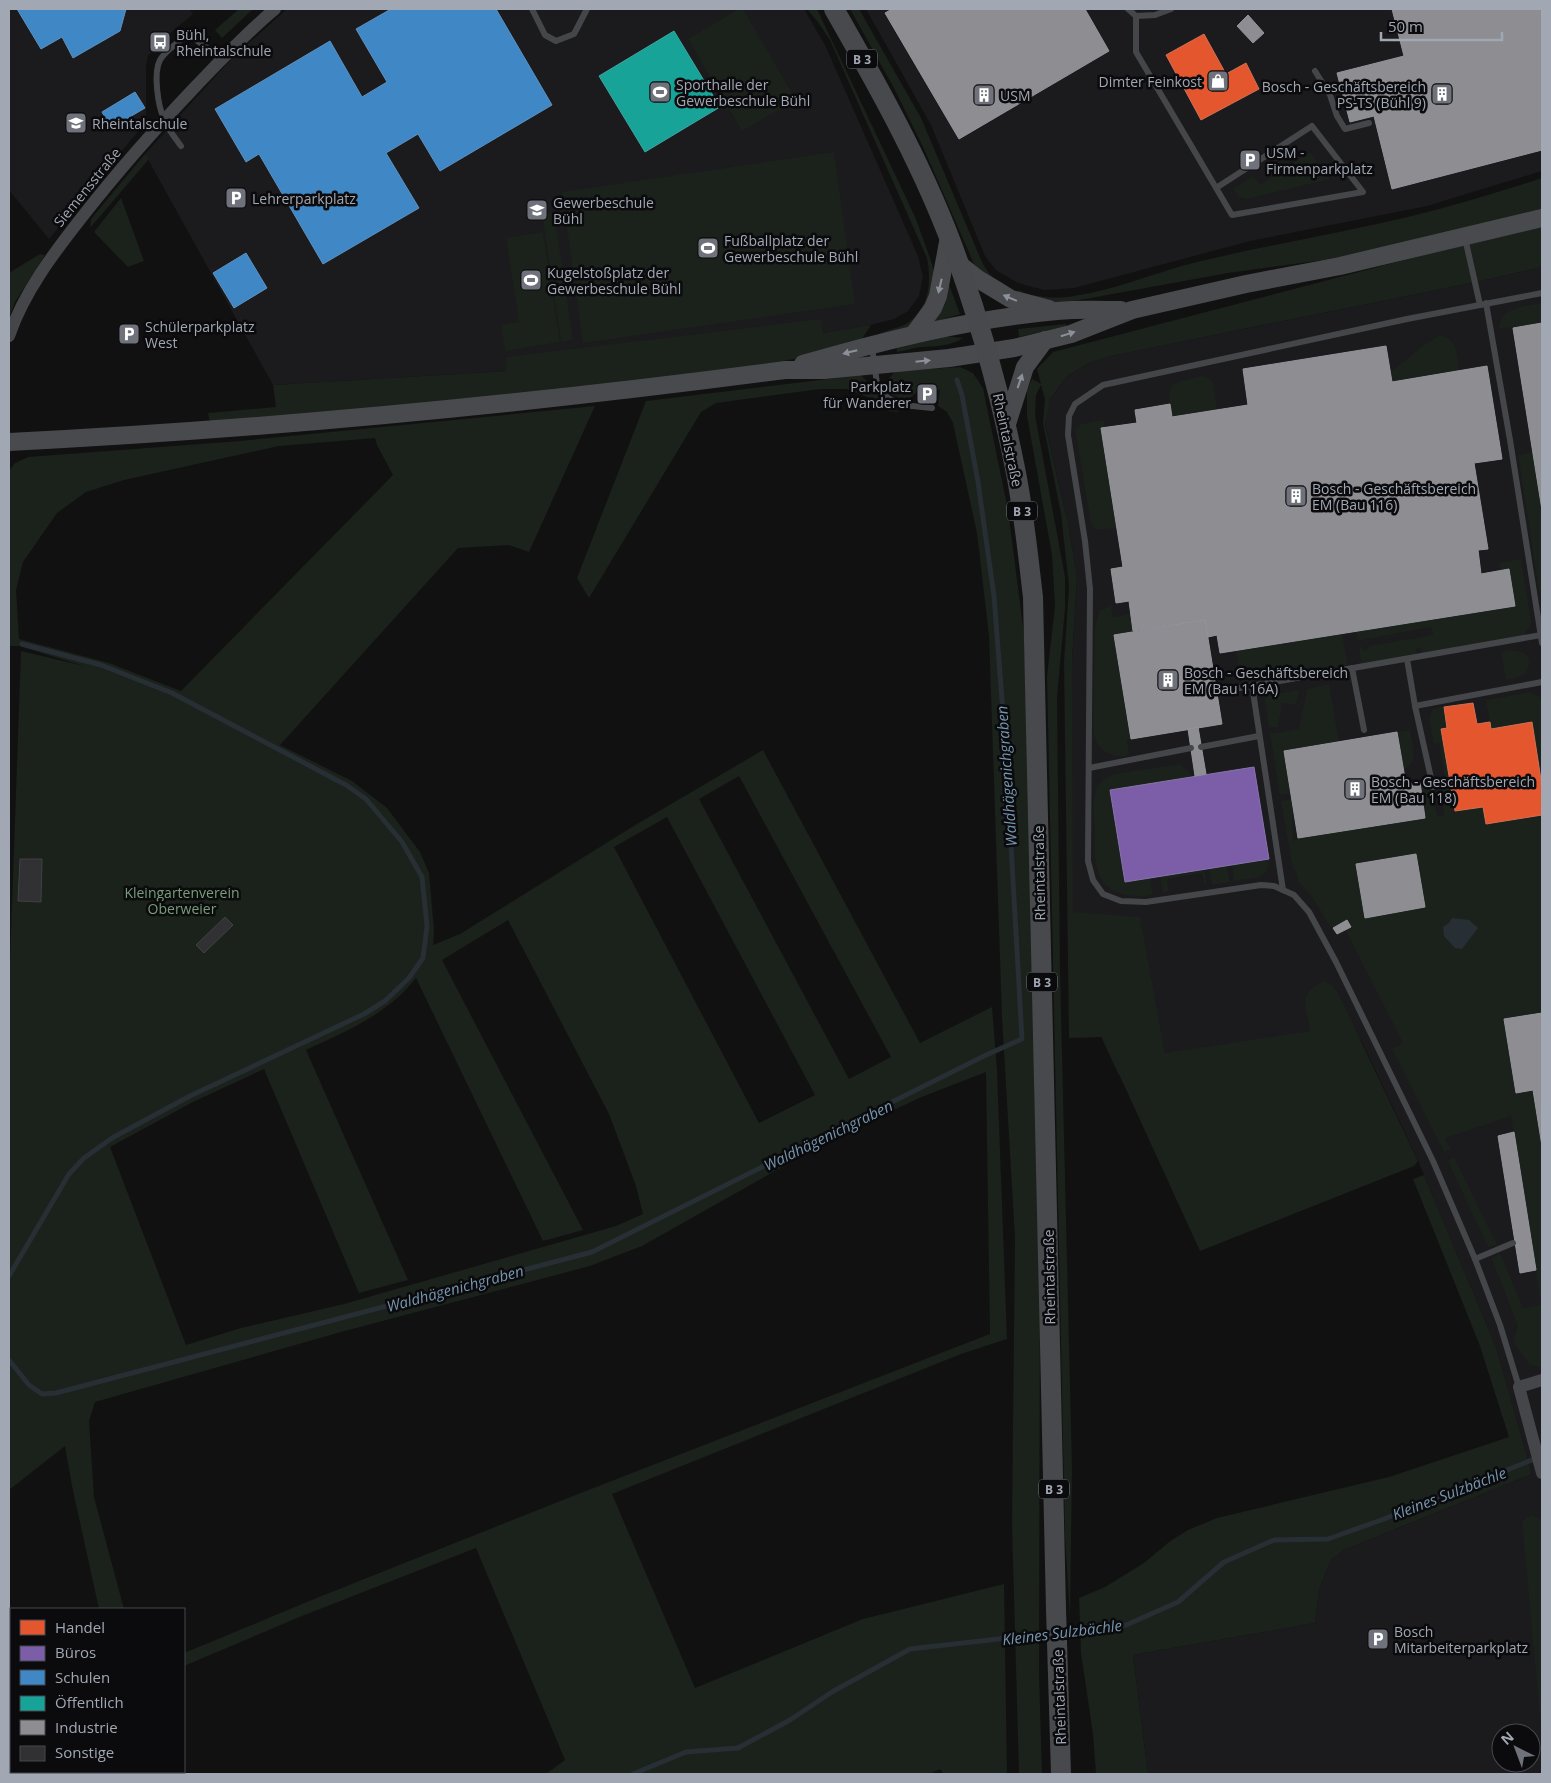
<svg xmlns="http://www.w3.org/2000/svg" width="1551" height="1783" font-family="'Open Sans',sans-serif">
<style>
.built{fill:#1b1b1d;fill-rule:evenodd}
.green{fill:#1b211b;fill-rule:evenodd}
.water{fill:#272e34}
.shops{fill:#e4572e;stroke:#d06f56}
.offices{fill:#7b5ea7;stroke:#8674ab}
.schools{fill:#3f88c5;stroke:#5c91c0}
.public{fill:#17a398;stroke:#40a4a0}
.industry{fill:#8d8d92;stroke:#93959c}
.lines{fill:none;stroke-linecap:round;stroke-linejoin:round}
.stream{stroke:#272e34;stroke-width:5}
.building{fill:#313133;stroke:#404145}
.lane{stroke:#45464a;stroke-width:6}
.street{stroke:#45464a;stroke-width:12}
.secondary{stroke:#494a4e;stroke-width:18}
.primary{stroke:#47494c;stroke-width:20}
.oneway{fill:#8b909a}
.labels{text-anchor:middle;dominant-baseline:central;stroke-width:5;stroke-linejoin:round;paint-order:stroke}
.shield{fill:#0b0b0d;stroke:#747881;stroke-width:1}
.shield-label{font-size:12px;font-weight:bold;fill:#a1a7b3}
.poi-label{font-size:14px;fill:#a1a7b3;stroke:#0b0b0d;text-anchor:start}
.street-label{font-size:14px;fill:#a1a7b3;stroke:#0b0b0d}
.park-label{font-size:14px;fill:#789e79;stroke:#0b0b0d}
.water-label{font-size:15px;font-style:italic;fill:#7796af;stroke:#0b0b0d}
</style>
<rect width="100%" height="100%" fill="#111"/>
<!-- built -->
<g class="built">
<path d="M9 9H189L193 14 163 39 148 56 146 66V116L140 129 49 239 9 190Z"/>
<path d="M287 9H804L825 45 918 256 923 277 919 296 908 311 894 319 862 327 823 333 507 371 273 385 145 154 232 58Z"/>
<path d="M866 9H1542V171L1427 206 1250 241 1074 288 1044 290 1018 283 996 270 985 256 931 125Z"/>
<path d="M1542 267V1774H1148L1133 1655 1315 1623 1319 1590 1330 1561 1346 1549 1532 1474 1496 1347 1416 1156 1361 1040 1118 1074 1101 1037 1069 1038 1072 912V661L1077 577 1068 523 1045 423 1047 408 1050 399 1067 376 1089 363 1111 356 1476 282ZM1501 1733H1531V1763H1501Z"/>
</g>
<!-- green -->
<g class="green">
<path d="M239 9H253L222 38 215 30Z"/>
<path d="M739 9H743L796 100 742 131 688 39Z"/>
<path d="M807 9H817L916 219 932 264 936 278 928 307 909 330 878 335C886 330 895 329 904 325 929 312 932 282 927 258L830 40 818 22Z"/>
<path d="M850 9H859L921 118 979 255C982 262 986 271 992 276 997 281 1004 281 1007 288L988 279 974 264 924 149 894 88Z"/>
<path d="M834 152 855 304 583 343 562 192Z"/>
<path d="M1310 152 1330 179 1247 199 1239 197 1233 189 1253 176 1260 185Z"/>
<path d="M145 154 149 159 90 228 91 219Z"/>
<path d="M1542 178V210L1345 257 1228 273 1069 302H1046L1016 298 1018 290C1035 298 1055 299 1074 296 1116 290 1156 272 1197 262 1268 245 1341 233 1412 216 1456 205 1499 192 1542 178Z"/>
<path d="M121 198 144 261 128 267 94 232Z"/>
<path d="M554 212 573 340 561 342 542 214Z"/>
<path d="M1542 224V267L1476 282 1111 356 1089 363 1067 376 1050 399 1045 424 1068 523 1077 577 1072 661 1073 912 1140 917 1165 1053 1310 1031C1307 1005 1295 996 1324 981L1333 986 1338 993 1418 1161 1414 1166 1200 1251 1102 1037 1069 1038 1064 662 1069 586 1061 514 1043 423 1045 399 1041 385 1036 395 1035 415 1065 577V609L1057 697 1060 970 1072 1468 1070 1617 1065 1536 1047 676 1055 606 1052 555 1027 416V389L1032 379 1041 384 1037 369 1053 352Z"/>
<path d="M543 232 560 342 505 351 501 325 519 322 506 238Z"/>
<path d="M40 254 45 255 15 302 9 318V273Z"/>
<path d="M948 282 960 314 934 322Z"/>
<path d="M1542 303V323L1499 329C1500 307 1525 306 1542 303Z"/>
<path d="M821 319 823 333 871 325 862 339 829 353 713 373 574 390 210 423 208 413 276 407 273 385 507 371 506 357Z"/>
<path d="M1066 324 1067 326 1019 337 1018 329Z"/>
<path d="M1440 335C1459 341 1456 354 1459 371L1392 382 1391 372 1423 346Z"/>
<path d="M944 336 963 338C949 347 936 346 921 347 913 348 905 351 897 352L896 346Z"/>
<path d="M960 367 973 373 983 388 1008 510 1024 634 1034 969 1040 1265 1039 1674 1042 1774H1019L1012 1524 1015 1238 1002 1017 989 635 977 533 953 423 947 412 938 406 940 390 921 388 909 399H902L890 394 887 387V380L896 371Z"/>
<path d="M861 375 889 406 899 412 888 411 870 398 847 389H820L716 403 701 412 589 598 577 578 646 401Z"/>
<path d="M1203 376 1208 378 1213 382 1217 410 1172 417C1166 380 1167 385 1203 376Z"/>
<path d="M595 406 529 552 509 545 458 548 280 745 352 781 387 808 420 852 429 873 434 930 433 945 460 934 632 827 763 750 920 1043 992 1007 997 1070 1007 1339 961 1354 612 1494 695 1688 863 1619 1004 1584 1007 1774H944L940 1769 929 1774H546L565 1760 476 1548 302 1616 184 1666V1653L319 1597 573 1496 990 1334 986 1072 919 1098 830 1140 642 1246 590 1266 341 1332 95 1402 89 1421 94 1497 124 1609H99L72 1486 65 1446 9 1490V989L21 651 84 666 19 646H9V471L15 463 28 457 240 441ZM375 438 377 445 393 475 181 691 109 663 19 639 16 590 23 562 57 513 86 492 124 480 279 446ZM739 776 891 1057 849 1079 699 799ZM667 817 815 1095 759 1123 614 847ZM508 920 609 1114 636 1186 643 1214 616 1226 344 1304 241 1328 186 1345 110 1147 193 1102 264 1069 359 1293 408 1280 306 1050C347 1031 388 1014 416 978L543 1241 583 1230 442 960Z"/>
<path d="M1104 420 1117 528 1096 530 1091 523 1075 430 1082 424Z"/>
<path d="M1533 452 1542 510V591H1539L1518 455Z"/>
<path d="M1521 559 1531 622 1530 625 1524 635 1422 655 1421 648 1416 649 1417 656 1361 664 1359 647H1362L1364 650 1366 651 1369 646 1433 635 1431 627 1357 641 1356 631 1515 606 1510 570 1500 571 1499 563Z"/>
<path d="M1111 606 1113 617 1131 614 1133 631 1114 635 1131 739 1127 740 1129 753 1125 756C1108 757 1096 748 1093 732L1095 626 1100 610Z"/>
<path d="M1342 634 1348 665 1242 684 1236 651Z"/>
<path d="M1510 650 1523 652 1528 657C1533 674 1519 678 1506 680L1501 652Z"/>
<path d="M1329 684 1339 742 1284 751 1291 793 1280 795 1270 734 1299 729 1307 689Z"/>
<path d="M1299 690 1296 705 1282 703 1278 727H1269L1264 696Z"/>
<path d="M1530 692 1542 698V786L1532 722 1491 729 1486 700Z"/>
<path d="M1443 706 1447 728 1442 730 1455 811 1483 807 1486 824 1542 815V1013L1504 1019 1516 1092 1533 1090 1542 1146V1368L1530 1365 1516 1346 1514 1340 1518 1326 1492 1259 1500 1253 1523 1308 1541 1305 1511 1116 1445 1138 1451 1149 1444 1152 1392 1049 1403 1043 1346 931 1352 928 1348 920 1331 928 1311 895 1299 882 1295 869H1293L1281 801 1292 799 1293 841 1298 838 1425 818 1420 782 1426 781 1431 786 1437 816 1444 815 1440 786 1446 784 1439 743 1434 744 1429 719 1433 709Z"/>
<path d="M1410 730C1412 745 1420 762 1403 770L1397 732Z"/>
<path d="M1180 764 1190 773 1191 777 1110 790 1125 882 1150 878 1153 895C1129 899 1101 894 1096 865 1094 854 1095 841 1095 830 1094 817 1091 800 1097 788 1100 781 1107 777 1114 774Z"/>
<path d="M1269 859C1270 881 1250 878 1234 881L1232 865Z"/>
<path d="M1227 865 1230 882 1212 885 1209 869Z"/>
<path d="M1204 869 1207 885H1205L1202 873 1167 879 1169 892 1163 893 1160 876Z"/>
<path d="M1454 1157 1497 1245 1488 1247 1448 1161Z"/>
<path d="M1424 1175 1496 1347 1532 1474 1346 1549 1330 1561 1319 1590 1315 1623 1133 1655 1148 1774H1096L1093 1734 1081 1653 1079 1598 1105 1587 1144 1563 1169 1542 1188 1530 1217 1518 1389 1477 1509 1437 1480 1346 1413 1179Z"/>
<path d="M1531 1515 1539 1518 1542 1522V1738L1522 1522Z"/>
</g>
<!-- water -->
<path class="water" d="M1452 918 1469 920 1478 928 1462 949 1455 948 1444 936 1443 927 1449 923Z"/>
<!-- shops -->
<g class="shops">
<path d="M1204 34 1226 74 1246 63 1259 89 1201 120 1166 55Z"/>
<path d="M1473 703 1477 724 1490 722 1491 729 1532 722 1542 786V815L1486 824 1483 807 1455 811 1441 729 1447 728 1444 707Z"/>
</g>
<!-- offices -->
<path class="offices" d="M1254 767 1269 859 1125 882 1110 790Z"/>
<!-- schools -->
<g class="schools">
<path d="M17 9H126L120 31 73 58 62 37 41 49Z"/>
<path d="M391 9H496L552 105 440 171 418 134 386 153 419 208 323 264 259 154 246 162 215 109 330 41 362 97 387 82 356 29Z"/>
<path d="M135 92 145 108 111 128 102 112Z"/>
<path d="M246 253 267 288 234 308 213 273Z"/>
</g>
<!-- public -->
<path class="public" d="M674 31 720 107 645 152 599 76Z"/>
<!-- industry -->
<g class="industry">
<path d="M892 9H1085L1109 51 959 139 885 13Z"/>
<path d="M1392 9H1542V150L1392 189 1374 116 1350 122 1337 73 1404 56Z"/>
<path d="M1248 15 1264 33 1253 43 1237 26Z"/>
<path d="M1542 323V510L1513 328Z"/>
<path d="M1386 346 1392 382 1487 366 1502 459 1474 463 1488 549 1478 550 1481 574 1509 569 1515 606 1220 653 1217 635 1208 637 1205 620 1133 631 1129 601 1116 603 1111 569 1123 567 1101 428 1137 423 1135 410 1170 404 1172 417 1248 405 1243 369Z"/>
<path d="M1205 620 1222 724 1131 739 1114 635Z"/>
<path d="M1198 727 1206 774 1195 776 1188 729Z"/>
<path d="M1397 732 1406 784 1420 782 1425 818 1298 838 1284 751Z"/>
<path d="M1416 854 1425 907 1365 918 1356 864Z"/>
<path d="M1347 920 1351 927 1337 934 1333 928Z"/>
<path d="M1542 1013V1146L1533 1090 1516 1093 1504 1019Z"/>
<path d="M1514 1132 1536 1270 1520 1273 1498 1136Z"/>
</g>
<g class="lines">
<!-- stream -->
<g class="stream">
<path d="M9 1276 69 1174 84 1158 112 1138 190 1096 364 1014 385 1001 409 978 423 958 427 926 422 877 402 842 366 799 346 785 172 693 101 665 22 644"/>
<path d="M9 1360 29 1385 42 1394 56 1393 592 1252 984 1056 1022 1039 1005 739 994 596 978 482 962 395 957 380"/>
<path d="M1060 1632 1126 1625 1178 1602 1224 1562 1274 1540 1328 1539 1384 1519 1537 1458"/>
<path d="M633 1774 686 1752 738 1748 790 1720 832 1692 910 1649 1052 1633"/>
</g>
</g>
<!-- building -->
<g class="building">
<path d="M20 859H42L41 902 18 901Z"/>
<path d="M225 917 233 925 204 953 196 945Z"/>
</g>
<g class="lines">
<!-- lane -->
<g class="lane">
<path d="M532 9 545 35 556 41 574 34 587 9"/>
<path d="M1128 9 1136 16 1155 15 1171 9"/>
<path d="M1136 16V52L1232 215 1363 192 1312 126 1216 188"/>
<path d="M1315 71 1330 95 1337 116 1345 129 1369 123"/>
<path d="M181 146C175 138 167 128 164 119 158 106 153 73 160 60 165 51 175 45 183 38L195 39 222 59"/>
<path d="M1465 238 1480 305"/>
<path d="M1486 303 1510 440 1542 643"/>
<path d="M872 347 877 384 888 398 903 405 932 408"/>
<path d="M1407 659 1415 706 1542 682"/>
<path d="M1352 668 1364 730"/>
<path d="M1252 685 1283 890"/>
<path d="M1234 689 1541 635"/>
<path d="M1415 706 1433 787"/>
<path d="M1201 747 1259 736"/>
<path d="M1089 768 1191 748"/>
<path d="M1475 1259 1513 1243"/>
<path d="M1519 1387 1500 1325 1475 1259 1433 1161 1336 962 1309 912 1294 895 1274 886 1261 885 1146 902 1121 901 1103 894 1093 880 1088 861 1090 589 1085 541 1068 435 1069 416 1075 404 1103 385 1407 319 1542 293"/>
</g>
<!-- street -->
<g class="street">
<path d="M9 336C24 292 53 254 82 217 118 171 156 128 196 86 222 59 247 32 275 9"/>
<path d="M1542 1380 1519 1387 1542 1473"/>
</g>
<!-- secondary -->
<g class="secondary">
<path d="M959 264 978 279 1011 299 1049 309"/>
<path d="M914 334 933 308 938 296 949 237"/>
<path d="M803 364C886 340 970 319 1057 311 1078 309 1100 310 1121 310"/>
<path d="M1006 427 1025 367 1045 340"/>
<path d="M9 442C268 429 527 404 785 370H824L949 358 1014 348 1071 334 1132 310 1246 284 1340 266 1542 218"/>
</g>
<!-- primary -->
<path class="primary" d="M834 9C881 91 928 175 959 264 983 332 1002 402 1016 473 1024 514 1028 555 1033 597L1056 1609 1061 1774"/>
</g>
<!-- one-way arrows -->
<defs><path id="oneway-solid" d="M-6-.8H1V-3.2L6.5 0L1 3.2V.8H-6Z" transform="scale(1.25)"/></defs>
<g class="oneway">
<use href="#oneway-solid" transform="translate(940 286) rotate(103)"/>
<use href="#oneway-solid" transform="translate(1010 298) rotate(-157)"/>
<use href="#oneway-solid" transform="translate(1068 334) rotate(-17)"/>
<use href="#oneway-solid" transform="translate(850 352) rotate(166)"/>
<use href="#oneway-solid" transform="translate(923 361) rotate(-6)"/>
<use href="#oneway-solid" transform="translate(1020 381) rotate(-71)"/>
</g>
<!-- icons -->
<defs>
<g id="bus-square" transform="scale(1.125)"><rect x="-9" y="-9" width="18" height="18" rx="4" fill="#6f727a" stroke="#0b0b0d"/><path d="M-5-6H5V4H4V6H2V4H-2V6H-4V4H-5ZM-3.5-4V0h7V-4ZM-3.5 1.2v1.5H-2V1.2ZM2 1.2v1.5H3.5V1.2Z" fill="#fff"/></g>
<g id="shop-square" transform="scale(1.125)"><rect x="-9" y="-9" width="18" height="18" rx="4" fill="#6f727a" stroke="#0b0b0d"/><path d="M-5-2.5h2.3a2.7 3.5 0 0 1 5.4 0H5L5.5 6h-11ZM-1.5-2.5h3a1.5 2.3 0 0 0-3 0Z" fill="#fff"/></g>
<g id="stadium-square" transform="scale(1.125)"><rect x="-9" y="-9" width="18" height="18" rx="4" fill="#6f727a" stroke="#0b0b0d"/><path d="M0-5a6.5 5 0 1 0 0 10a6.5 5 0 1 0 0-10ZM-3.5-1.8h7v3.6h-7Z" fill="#fff"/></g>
<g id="building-square" transform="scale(1.125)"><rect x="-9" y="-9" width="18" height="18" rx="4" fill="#6f727a" stroke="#0b0b0d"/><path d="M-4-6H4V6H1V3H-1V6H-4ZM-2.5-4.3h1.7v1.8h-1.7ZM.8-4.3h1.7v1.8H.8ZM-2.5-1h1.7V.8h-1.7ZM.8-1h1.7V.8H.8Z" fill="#fff"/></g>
<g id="school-square" transform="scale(1.125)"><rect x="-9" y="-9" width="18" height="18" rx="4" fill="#6f727a" stroke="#0b0b0d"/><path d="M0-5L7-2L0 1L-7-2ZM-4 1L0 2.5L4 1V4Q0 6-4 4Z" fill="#fff"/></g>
<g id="parking-square" transform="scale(1.125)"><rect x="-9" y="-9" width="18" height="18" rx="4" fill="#6f727a" stroke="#0b0b0d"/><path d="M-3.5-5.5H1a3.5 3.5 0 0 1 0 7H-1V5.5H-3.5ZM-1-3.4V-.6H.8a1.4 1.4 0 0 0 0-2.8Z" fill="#fff"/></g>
</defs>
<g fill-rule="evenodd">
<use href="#bus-square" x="160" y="42"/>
<use href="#shop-square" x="1218" y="81"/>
<use href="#stadium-square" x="660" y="92"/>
<use href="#building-square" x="1442" y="94"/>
<use href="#building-square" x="984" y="95"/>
<use href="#school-square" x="76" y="123"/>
<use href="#parking-square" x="1250" y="160"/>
<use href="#parking-square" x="236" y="198"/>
<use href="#school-square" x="537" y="210"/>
<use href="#stadium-square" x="708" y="248"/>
<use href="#stadium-square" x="531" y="280"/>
<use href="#parking-square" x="129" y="334"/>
<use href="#parking-square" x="927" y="394"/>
<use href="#building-square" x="1296" y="496"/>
<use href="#building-square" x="1168" y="680"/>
<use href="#building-square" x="1355" y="789"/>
<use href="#parking-square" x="1378" y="1639"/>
</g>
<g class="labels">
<!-- shield labels -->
<g class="shield">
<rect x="847" y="49.5" width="30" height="19" rx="4"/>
<rect x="1007" y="501.5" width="30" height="19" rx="4"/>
<rect x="1027" y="972.5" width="30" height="19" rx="4"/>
<rect x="1039" y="1479.5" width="30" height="19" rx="4"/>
</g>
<g class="shield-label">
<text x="862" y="59">B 3</text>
<text x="1022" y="511">B 3</text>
<text x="1042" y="982">B 3</text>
<text x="1054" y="1489">B 3</text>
</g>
<!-- poi labels -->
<g class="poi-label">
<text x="176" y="34">Bühl,<tspan x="176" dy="16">Rheintalschule</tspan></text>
<text x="1202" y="81" text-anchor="end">Dimter Feinkost</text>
<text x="676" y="84">Sporthalle der<tspan x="676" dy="16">Gewerbeschule Bühl</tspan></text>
<text x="1426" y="86" text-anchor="end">Bosch - Geschäftsbereich<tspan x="1426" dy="16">PS-TS (Bühl 9)</tspan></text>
<text x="1000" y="95">USM</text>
<text x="92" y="123">Rheintalschule</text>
<text x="1266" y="152">USM -<tspan x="1266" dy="16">Firmenparkplatz</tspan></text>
<text x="252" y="198">Lehrerparkplatz</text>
<text x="553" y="202">Gewerbeschule<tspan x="553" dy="16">Bühl</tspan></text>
<text x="724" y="240">Fußballplatz der<tspan x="724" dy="16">Gewerbeschule Bühl</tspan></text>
<text x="547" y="272">Kugelstoßplatz der<tspan x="547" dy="16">Gewerbeschule Bühl</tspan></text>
<text x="145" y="326">Schülerparkplatz<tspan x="145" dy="16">West</tspan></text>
<text x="911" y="386" text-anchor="end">Parkplatz<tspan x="911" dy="16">für Wanderer</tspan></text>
<text x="1312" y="488">Bosch - Geschäftsbereich<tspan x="1312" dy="16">EM (Bau 116)</tspan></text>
<text x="1184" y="672">Bosch - Geschäftsbereich<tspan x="1184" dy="16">EM (Bau 116A)</tspan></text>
<text x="1371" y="781">Bosch - Geschäftsbereich<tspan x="1371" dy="16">EM (Bau 118)</tspan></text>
<text x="1394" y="1631">Bosch<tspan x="1394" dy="16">Mitarbeiterparkplatz</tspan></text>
</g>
<!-- street labels -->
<g class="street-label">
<text transform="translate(87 187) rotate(-51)">Siemensstraße</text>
<text transform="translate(1008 440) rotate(78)">Rheintalstraße</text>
<text transform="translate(1039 873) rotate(-91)">Rheintalstraße</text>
<text transform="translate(1049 1277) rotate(-91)">Rheintalstraße</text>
<text transform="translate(1059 1697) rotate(-92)">Rheintalstraße</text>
</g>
<!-- park labels -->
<g class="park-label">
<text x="182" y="892">Kleingartenverein<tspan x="182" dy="16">Oberweier</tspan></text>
</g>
<!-- water labels -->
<g class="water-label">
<text transform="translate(1006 776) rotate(-94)">Waldhägenichgraben</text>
<text transform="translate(828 1135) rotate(-26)">Waldhägenichgraben</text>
<text transform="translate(455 1288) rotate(-15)">Waldhägenichgraben</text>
<text transform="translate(1449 1493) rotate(-21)">Kleines Sulzbächle</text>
<text transform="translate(1062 1632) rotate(-7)">Kleines Sulzbächle</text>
</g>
</g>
<!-- border -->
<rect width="1551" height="1783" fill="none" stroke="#a1a7b3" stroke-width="20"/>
<!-- legend -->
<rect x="10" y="1608" width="175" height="165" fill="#0b0b0d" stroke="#47494f"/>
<rect x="20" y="1620" width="25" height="15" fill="#e4572e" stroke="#47494f"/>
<text x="55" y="1633" font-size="15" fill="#a1a7b3">Handel</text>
<rect x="20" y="1646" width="25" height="15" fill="#7b5ea7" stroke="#47494f"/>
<text x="55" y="1658" font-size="15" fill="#a1a7b3">Büros</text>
<rect x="20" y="1670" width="25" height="15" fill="#3f88c5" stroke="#47494f"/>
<text x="55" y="1683" font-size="15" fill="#a1a7b3">Schulen</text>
<rect x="20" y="1696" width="25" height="15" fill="#17a398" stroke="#47494f"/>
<text x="55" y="1708" font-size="15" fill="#a1a7b3">Öffentlich</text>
<rect x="20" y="1720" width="25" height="15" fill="#8d8d92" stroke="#47494f"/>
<text x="55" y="1733" font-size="15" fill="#a1a7b3">Industrie</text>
<rect x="20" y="1746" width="25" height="15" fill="#313133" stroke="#47494f"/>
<text x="55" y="1758" font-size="15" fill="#a1a7b3">Sonstige</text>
<!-- north arrow -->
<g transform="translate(1516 1748) rotate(318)"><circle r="24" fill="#0b0b0d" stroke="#47494f"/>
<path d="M0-4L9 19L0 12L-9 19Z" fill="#6f727a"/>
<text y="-8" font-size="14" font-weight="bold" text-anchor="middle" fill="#a1a7b3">N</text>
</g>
<!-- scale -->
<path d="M1381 32v8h121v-8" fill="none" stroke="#a1a7b3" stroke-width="2.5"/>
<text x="1388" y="32" font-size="15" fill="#a1a7b3" stroke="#0b0b0d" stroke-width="4" paint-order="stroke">50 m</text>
</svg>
